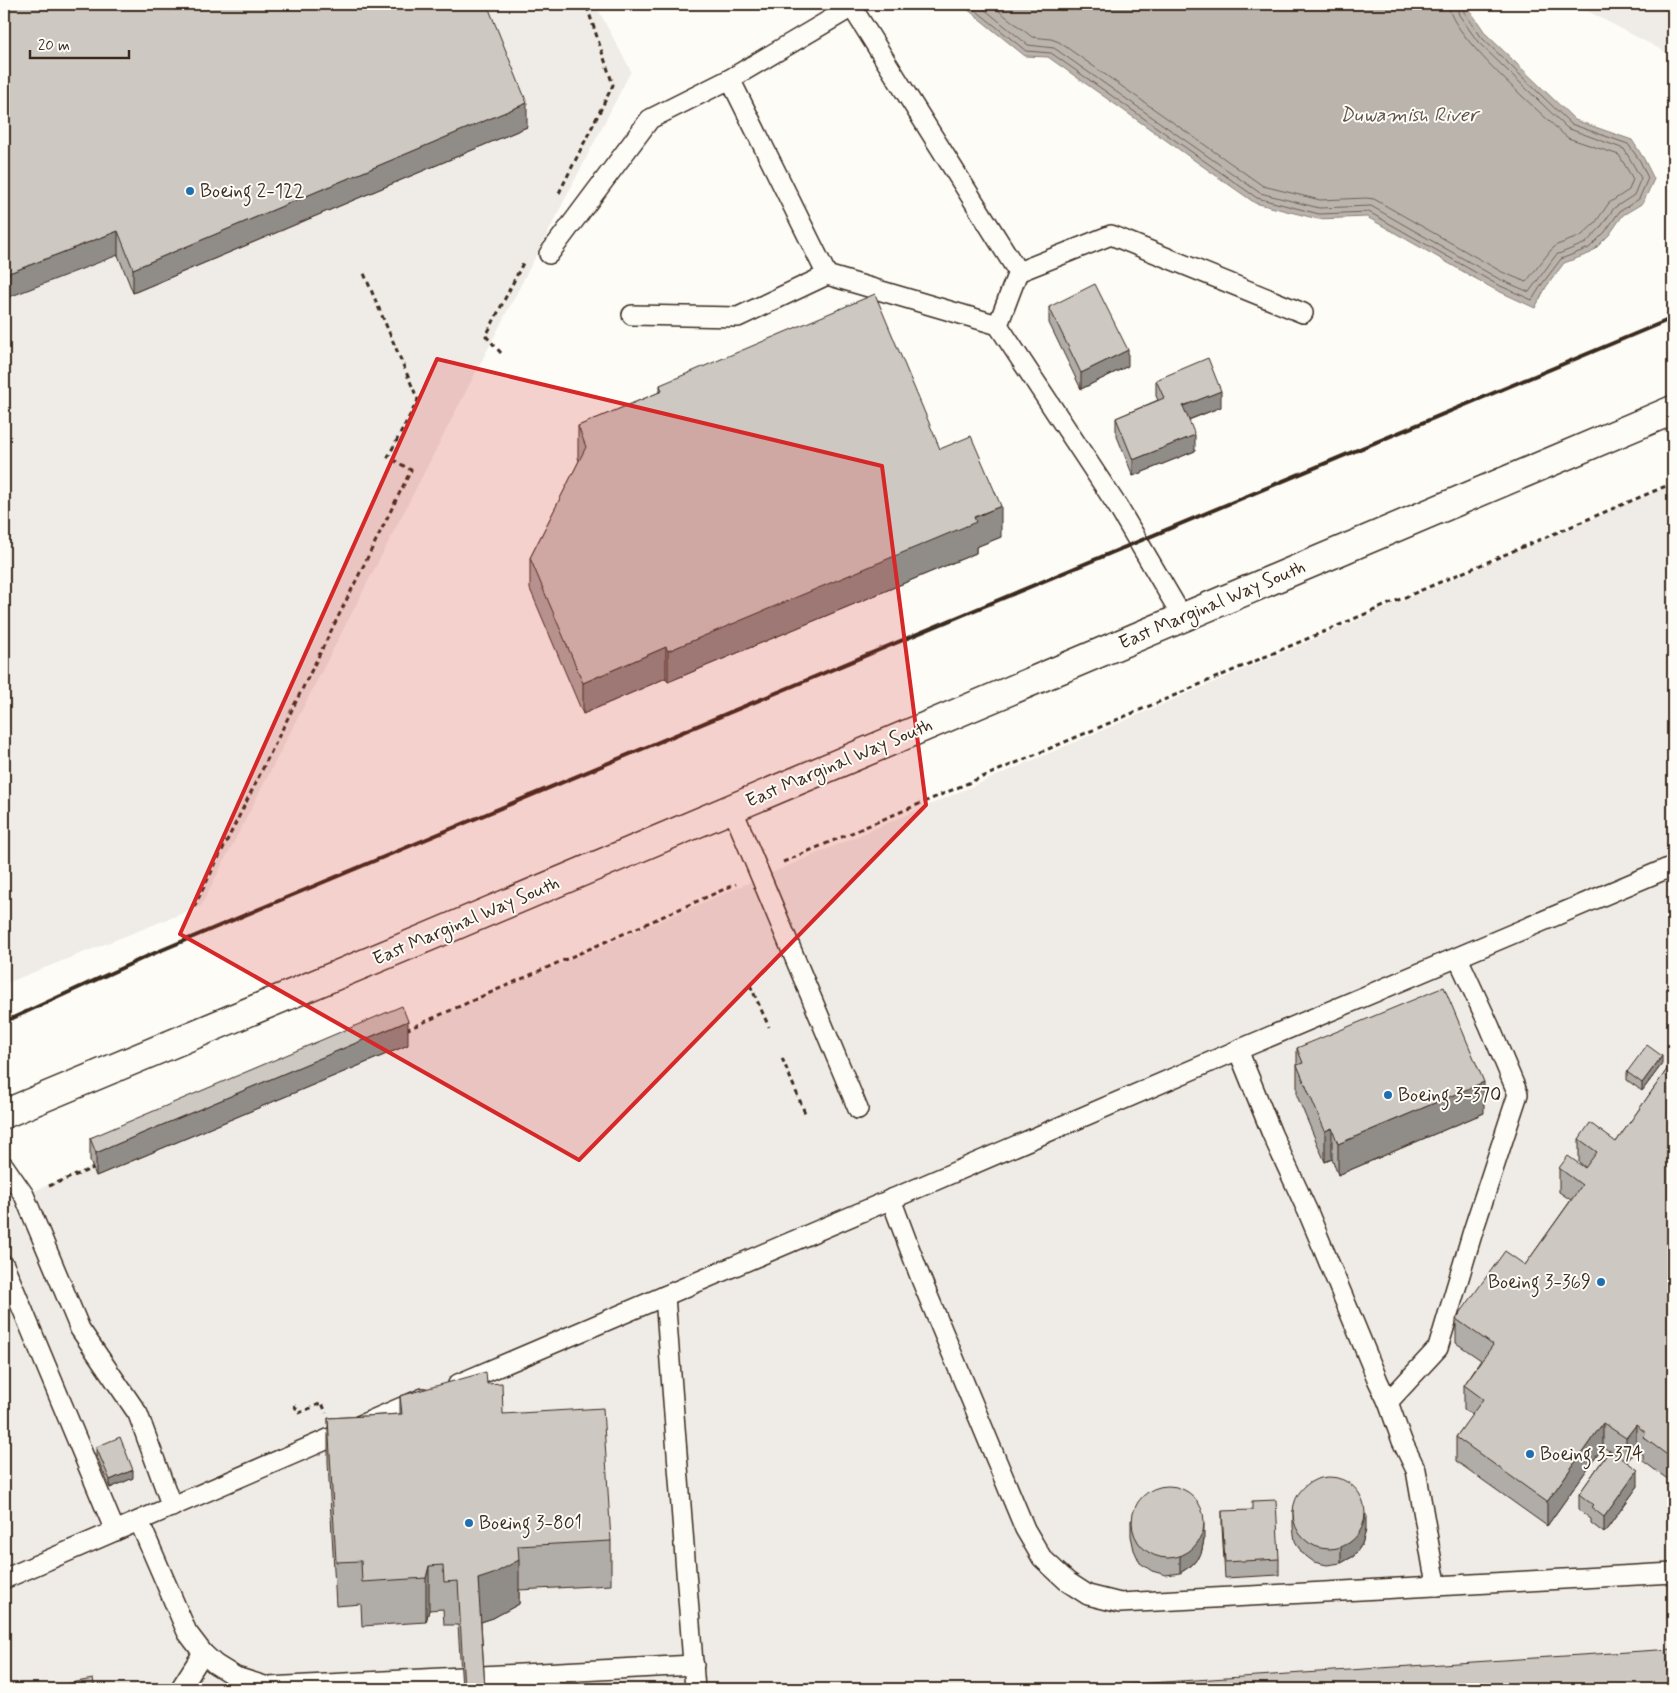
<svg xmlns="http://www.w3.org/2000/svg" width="1677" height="1693" font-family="Mynerve,sans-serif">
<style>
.built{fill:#efece7}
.water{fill:#bbb4ad;stroke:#887d74}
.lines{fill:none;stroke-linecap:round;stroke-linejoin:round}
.shore{stroke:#6e6157;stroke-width:1}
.service-casing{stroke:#3b2a1e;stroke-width:22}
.primary-casing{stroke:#3b2a1e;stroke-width:31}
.path{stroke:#3b2a1e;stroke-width:3;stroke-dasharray:5 4;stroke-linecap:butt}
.service{stroke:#fdfcf7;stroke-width:19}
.primary{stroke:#fdfcf7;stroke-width:28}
.rail{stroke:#3b2a1e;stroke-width:4}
.wall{fill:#b0aca7;stroke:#3b2a1e}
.shaded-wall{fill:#908c88;stroke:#3b2a1e}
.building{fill:#cdc8c2;stroke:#3b2a1e}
.marked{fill:#d62828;fill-opacity:0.2;stroke:#d62828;stroke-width:4;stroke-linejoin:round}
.poi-dot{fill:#1f6fb2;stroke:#fdfcf7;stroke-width:2}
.labels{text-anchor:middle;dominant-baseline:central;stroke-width:4;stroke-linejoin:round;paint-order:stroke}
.poi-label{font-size:19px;fill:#3b2a1e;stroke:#fdfcf7;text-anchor:start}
.street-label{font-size:19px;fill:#3b2a1e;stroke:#fdfcf7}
.water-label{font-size:20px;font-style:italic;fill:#615349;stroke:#fdfcf7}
</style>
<rect width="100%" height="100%" fill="#fdfcf7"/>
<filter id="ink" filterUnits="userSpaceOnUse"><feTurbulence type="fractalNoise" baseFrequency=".02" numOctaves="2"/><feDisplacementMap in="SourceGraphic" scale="10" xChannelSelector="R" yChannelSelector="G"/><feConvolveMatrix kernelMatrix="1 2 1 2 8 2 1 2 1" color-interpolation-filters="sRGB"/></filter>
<g filter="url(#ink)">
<!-- built -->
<g class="built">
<path d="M4 4H595L631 71 201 906 4 984Z"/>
<path d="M1574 4H1673V56Z"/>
<path d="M1673 484V1689H4V1204Z"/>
</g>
<!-- water -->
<path class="water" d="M961 4H1467L1469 9 1486 34 1575 120 1632 140 1644 159 1654 179 1643 203 1623 215 1609 235 1591 253 1564 263 1546 287 1535 308 1494 289 1367 217 1318 219 1255 203 1048 57 1025 56Z"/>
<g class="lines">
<!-- shore -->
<g class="shore">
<path d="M968 4 1026 51 1051 53 1257 198 1319 214 1369 212 1496 284 1532 300 1542 284 1561 259 1589 248 1605 232 1619 212 1639 199 1648 178 1640 161 1628 144 1571 124 1482 38 1464 12 1462 4"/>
<path d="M978 4 1028 45 1054 48 1260 193 1319 208 1371 206 1499 279 1529 292 1556 255 1586 243 1600 228 1614 208 1634 195 1641 178 1624 149 1567 128 1478 42 1459 15 1456 4"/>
<path d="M990 4 1032 37 1051 39 1059 42 1263 186 1320 200 1366 198 1374 199 1502 272 1526 282 1551 250 1557 245 1581 236 1595 223 1609 203 1629 190 1633 179 1619 155 1568 138 1562 133C1537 109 1450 35 1448 4"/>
</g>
<!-- service casing -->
<g class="service-casing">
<g id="service">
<path d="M850 4 1018 272 998 325 1118 507 1183 618"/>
<path d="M730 79 852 7"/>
<path d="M549 254 650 119 730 79 827 275 738 317 632 315"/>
<path d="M1018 272 1111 235 1303 313"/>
<path d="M827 275 998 325"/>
<path d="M732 808 858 1109"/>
<path d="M1238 1050 1272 1134 1308 1212 1378 1381 1388 1402"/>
<path d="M4 1166 24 1195 80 1329 138 1414 172 1507"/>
<path d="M891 1199 921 1279 1025 1529 1042 1558 1068 1582 1088 1595 1120 1603 1673 1573"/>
<path d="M4 1265 115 1531"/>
<path d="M665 1296 695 1689"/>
<path d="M458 1384 927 1184 1238 1050 1673 866"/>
<path d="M139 1521 187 1632 203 1653 215 1664 236 1677 268 1687 461 1677"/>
<path d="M4 1579 423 1398"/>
<path d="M1437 1586 1433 1568 1416 1470 1402 1441 1388 1402 1438 1348 1473 1231 1518 1094 1489 1025 1458 958"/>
<path d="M481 1676 694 1665"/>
<path d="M182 1689V1686L203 1653"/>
</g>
</g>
<!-- primary casing -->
<g class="primary-casing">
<path id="primary" d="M4 1114 428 937 1673 410"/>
</g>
<!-- path -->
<g class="path">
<path d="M559 193 613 85 586 4"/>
<path d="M501 353 486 336 524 261"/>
<path d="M783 862 1673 483"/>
<path d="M194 907 411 470 388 457 418 400 363 271"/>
<path d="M750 985 769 1027"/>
<path d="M406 1030 736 884"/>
<path d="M782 1058 805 1113"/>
<path d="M49 1186 96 1167"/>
<path d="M294 1405 299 1413 322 1403 326 1413"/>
</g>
<!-- service -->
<use href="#service" class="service"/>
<!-- primary -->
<use href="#primary" class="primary"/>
<!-- rail -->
<g class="rail">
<path d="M1660 4 1673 12"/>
<path d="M4 1022 150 955 264 907 1673 318"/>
</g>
</g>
<!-- wall -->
<g class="wall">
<path d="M4 4 527 127 133 293 118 255Z"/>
<path d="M1049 307 1128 366 1081 389 1049 323Z"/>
<path d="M1156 380 1221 407 1189 420 1195 451 1133 476 1116 434V418L1158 400 1156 396Z"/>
<path d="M660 385 940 449 1001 537 976 547V553L668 682 666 678 583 714 530 589V558L579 461 578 457V426L660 392Z"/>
<path d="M408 1045 96 1176 90 1161V1138Z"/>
<path d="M1297 1048 1484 1113 1338 1175 1332 1159 1325 1162 1297 1096Z"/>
<path d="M1673 1061 1670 1481 1643 1461V1454L1636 1449 1627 1462 1638 1486 1604 1533 1591 1523V1519L1579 1510V1494L1609 1451 1603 1447 1547 1526 1456 1461V1437L1472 1415 1464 1409V1385L1481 1360 1456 1343V1319L1525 1265 1571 1200 1559 1192V1168H1586L1579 1162V1139L1616 1142Z"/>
<path d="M1662 1064 1642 1091 1627 1080V1072Z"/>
<path d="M487 1384 503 1414 611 1541V1585L519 1590V1604L493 1618 481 1622 485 1689H462L458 1625H444L443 1609 429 1610 426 1622 362 1626 361 1604 336 1606 328 1462V1418L400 1414V1396Z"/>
<path d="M96 1447 133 1478 110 1488 96 1455Z"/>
<path d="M1293 1510 1366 1530 1362 1544 1354 1556 1341 1563 1327 1565 1314 1562 1302 1553 1295 1541 1293 1527Z"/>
<path d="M1222 1511 1279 1559V1575L1225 1578 1222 1527Z"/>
<path d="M1131 1520 1204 1540 1201 1554 1192 1565 1180 1573 1166 1575 1152 1571 1140 1563 1134 1550 1131 1536Z"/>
</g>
<!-- shaded-wall -->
<g class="shaded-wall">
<path d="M527 103V127L133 293V269Z"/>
<path d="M118 231V255L4 299V275Z"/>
<path d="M1128 350V366L1081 389V373Z"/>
<path d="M1221 391V407L1183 422V406Z"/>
<path d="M1195 435V451L1133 476V460Z"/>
<path d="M1001 506V537L976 547V553L668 682V651Z"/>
<path d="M666 647V678L583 714V683Z"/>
<path d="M408 1021V1045L96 1176V1153Z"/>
<path d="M1662 1056V1064L1642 1091V1083Z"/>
<path d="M1484 1082V1113L1338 1175V1144Z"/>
<path d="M1332 1128V1159L1325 1162V1131Z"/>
<path d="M1603 1423V1447L1547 1526V1502Z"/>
<path d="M1636 1425V1449L1626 1462V1438Z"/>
<path d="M1673 1454V1477L1670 1481V1457Z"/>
<path d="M133 1470V1478L110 1488V1480Z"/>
<path d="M1638 1470V1486L1604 1533V1517Z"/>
<path d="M1366 1514V1530L1362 1544 1354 1556 1341 1563V1547Z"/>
<path d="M1204 1524V1540L1201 1554 1192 1565 1180 1573V1557Z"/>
<path d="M519 1560V1604L493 1618 478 1623V1579Z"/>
<path d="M429 1566V1610L426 1622V1578Z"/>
</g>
<!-- building -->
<g class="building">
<path d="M4 4H487L527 103 133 269 118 231 4 275Z"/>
<path d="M1095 284 1128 350 1081 373 1049 307Z"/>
<path d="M875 294 940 449 971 436 1001 506 974 517 976 522 668 651 666 647 583 683 530 558 586 447 578 426 662 391 660 385Z"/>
<path d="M1208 358 1221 391 1183 406 1195 435 1133 460 1116 418 1164 398 1156 380Z"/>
<path d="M1444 987 1484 1082 1338 1144 1332 1128 1325 1131 1297 1065 1303 1063 1297 1048Z"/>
<path d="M402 1006 408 1021 96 1153 90 1138Z"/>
<path d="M1647 1045 1662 1056 1642 1083 1627 1072Z"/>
<path d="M1673 1061V1454L1670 1457 1643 1437 1646 1433 1636 1425 1626 1438 1603 1423 1547 1502 1456 1437 1483 1399 1464 1385 1493 1345 1456 1319 1505 1251 1525 1265 1582 1185 1559 1168 1568 1156 1585 1168 1597 1152 1579 1139 1590 1123 1616 1142Z"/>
<path d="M486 1372 487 1384 502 1383 503 1414 603 1408 611 1541 518 1546 519 1560 493 1574 478 1579 485 1689H464L458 1581 444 1582 443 1565 429 1566 426 1578 362 1582 361 1561 336 1562 328 1418 402 1414 400 1396Z"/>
<path d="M120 1437 133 1470 110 1480 96 1447Z"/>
<path d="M1610 1450 1638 1470 1604 1517 1591 1507 1593 1505 1579 1494Z"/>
<circle cx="1329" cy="1513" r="36"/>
<circle cx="1168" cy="1522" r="36"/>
<path d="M1276 1500 1279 1559 1225 1562 1222 1511 1252 1510V1501Z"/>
<path d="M1673 1649V1689H1057Z"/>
<path d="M93 1679 95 1689H38Z"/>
</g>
</g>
<!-- marked area -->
<path class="marked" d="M437 359 882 466 926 805 579 1160 180 934Z"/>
<!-- markers -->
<g class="poi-dot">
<circle cx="190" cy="191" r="5"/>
<circle cx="1388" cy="1095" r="5"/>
<circle cx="1601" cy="1282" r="5"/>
<circle cx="1530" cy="1454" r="5"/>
<circle cx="469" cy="1523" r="5"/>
</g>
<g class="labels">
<!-- poi labels -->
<g class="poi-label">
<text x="200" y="191">Boeing 2-122</text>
<text x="1398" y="1095">Boeing 3-370</text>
<text x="1591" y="1282" text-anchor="end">Boeing 3-369</text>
<text x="1540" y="1454">Boeing 3-374</text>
<text x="479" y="1523">Boeing 3-801</text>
</g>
<!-- street labels -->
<g class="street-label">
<text transform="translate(1212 605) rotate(-23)">East Marginal Way South</text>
<text transform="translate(839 763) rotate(-23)">East Marginal Way South</text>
<text transform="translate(466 921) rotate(-23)">East Marginal Way South</text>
</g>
<!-- water labels -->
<g class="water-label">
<text x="1409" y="115">Duwamish River</text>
</g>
</g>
<!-- margin -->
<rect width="1677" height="1693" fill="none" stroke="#fdfcf7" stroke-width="20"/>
<rect x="10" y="10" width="1657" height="1673" fill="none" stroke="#3b2a1e" stroke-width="2" filter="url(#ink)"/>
<!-- scale -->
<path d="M30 50v8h99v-8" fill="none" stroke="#3b2a1e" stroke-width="2.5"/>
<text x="38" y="50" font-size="15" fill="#3b2a1e" stroke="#fdfcf7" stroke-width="4" paint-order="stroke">20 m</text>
</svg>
